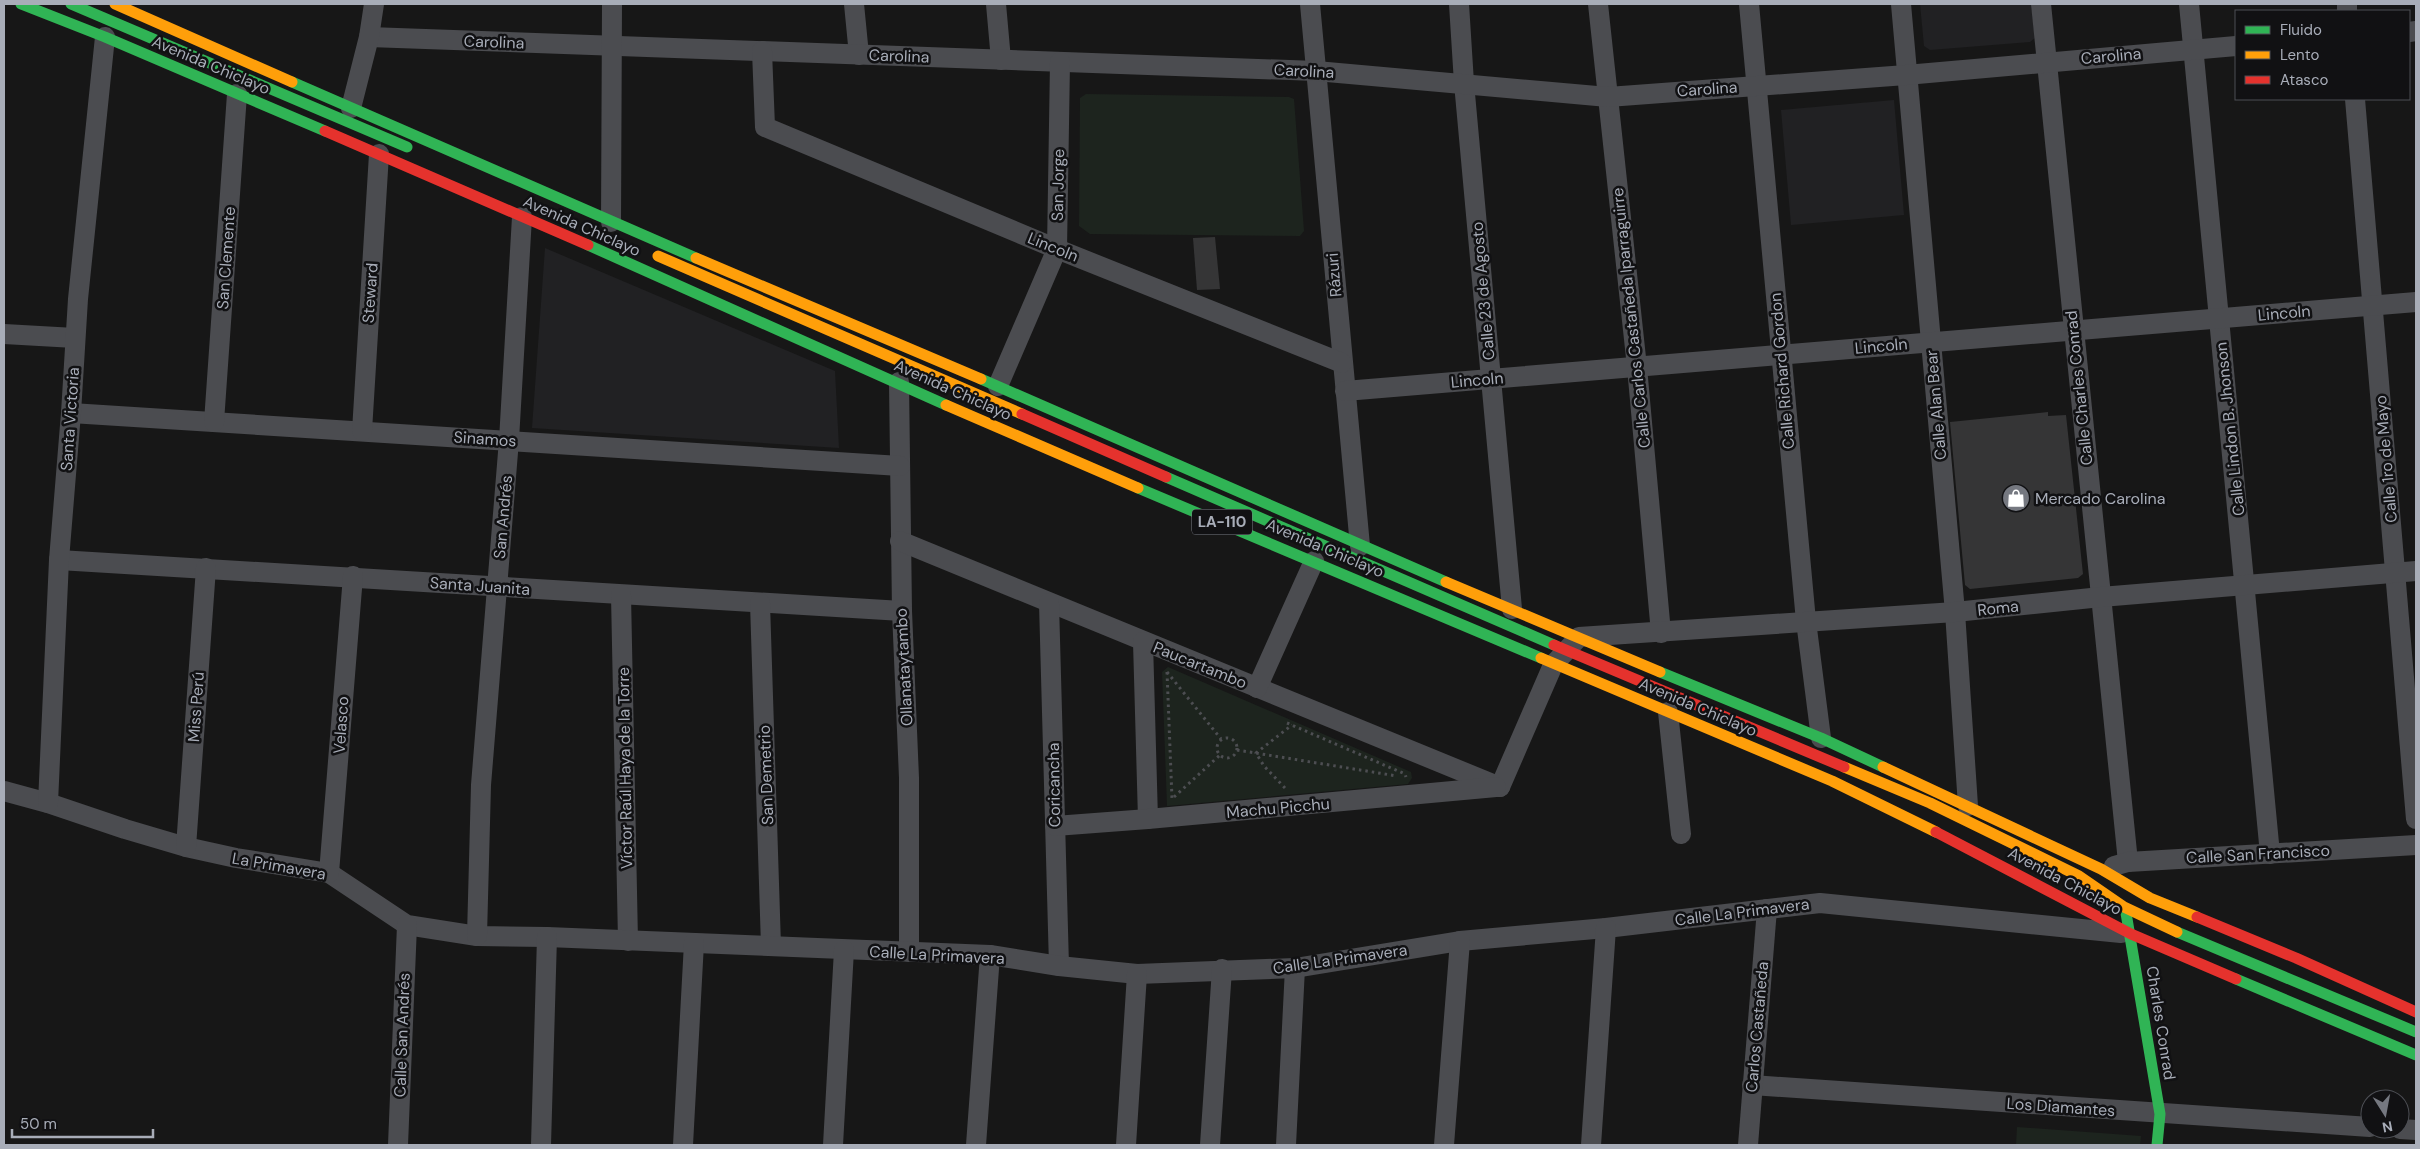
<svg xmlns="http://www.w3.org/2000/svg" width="2420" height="1149" font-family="'DM Sans',sans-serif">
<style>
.built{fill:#212123}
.green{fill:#1d241e}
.building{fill:#353536}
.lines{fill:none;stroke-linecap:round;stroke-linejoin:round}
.path{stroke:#4d4e52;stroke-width:3;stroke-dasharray:2.5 4;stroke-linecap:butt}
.street{stroke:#4b4c50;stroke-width:20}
.fast{stroke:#30b455;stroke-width:11}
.slow{stroke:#ff9f0a;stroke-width:11}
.jam{stroke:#e5322d;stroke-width:11}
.labels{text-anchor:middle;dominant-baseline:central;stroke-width:5;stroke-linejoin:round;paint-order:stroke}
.shield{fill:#111113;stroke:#7b7e86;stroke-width:1}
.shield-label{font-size:15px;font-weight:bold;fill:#a8adb8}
.street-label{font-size:16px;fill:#a8adb8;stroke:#111113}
.poi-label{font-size:16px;fill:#a8adb8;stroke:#111113;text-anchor:start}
</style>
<rect width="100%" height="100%" fill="#171717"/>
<!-- built -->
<g class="built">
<path d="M1920 4H2031L2035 38 2030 42 1930 50 1924 46Z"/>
<path d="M1894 100 1904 215 1791 225 1781 110Z"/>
<path d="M545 248 835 371 839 448 532 428Z"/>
</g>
<!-- green -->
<g class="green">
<path d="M1086 94 1289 97 1294 99 1304 231 1300 236 1090 234 1079 226 1080 98Z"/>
<path d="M1168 667 1411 772 1412 778 1408 784 1167 806 1162 672Z"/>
<path d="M2017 1127 2141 1136 2140 1145H2016Z"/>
</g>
<!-- building -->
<g class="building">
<path d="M1215 237 1220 289 1197 290 1193 238Z"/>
<path d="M2048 412V416L2066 415 2083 574 2078 578 1970 589 1965 585 1950 422Z"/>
</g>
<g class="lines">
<!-- path -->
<g class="path">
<path d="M1167 672 1172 799"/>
<path d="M1167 672 1221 739"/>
<path d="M1287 723 1405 774 1406 777"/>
<circle cx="1227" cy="748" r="10"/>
<path d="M1237 750 1397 776"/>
<path d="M1285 788 1264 766 1256 753 1292 725"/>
<path d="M1174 797 1220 755"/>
</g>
<!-- street -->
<g class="street">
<path d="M854 4 859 55"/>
<path d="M996 4 1001 60"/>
<path d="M1310 4 1360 546"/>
<path d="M1459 4 1464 83 1512 609"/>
<path d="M1598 4 1637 367 1661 633"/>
<path d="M1749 4 1806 621 1821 738"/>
<path d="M1901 4 1955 612 1968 806"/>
<path d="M2041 4 2128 862"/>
<path d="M2189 4 2270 854"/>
<path d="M2347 4V11"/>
<path d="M2409 32 2416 31"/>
<path d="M369 37 1316 71 1608 97 1906 75 2236 46"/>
<path d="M762 51 765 127 1057 249 1342 363"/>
<path d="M2355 99 2416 819"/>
<path d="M351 108 369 37 374 4"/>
<path d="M611 222 612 4"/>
<path d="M4 334 75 338"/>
<path d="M899 382 902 611 909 778V952"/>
<path d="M998 386 1057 249 1060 62"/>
<path d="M1345 391 2416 302"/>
<path d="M71 413 900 466"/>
<path d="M214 422 237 94"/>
<path d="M362 431 379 154"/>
<path d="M900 541 1500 787"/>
<path d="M59 560 902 611"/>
<path d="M621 595 628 941"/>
<path d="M760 603 771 946"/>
<path d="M1049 603 1059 966"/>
<path d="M1143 642 1148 819"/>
<path d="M1257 688 1314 561"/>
<path d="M1668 712 1681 834"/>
<path d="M1500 787 1553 665 1579 637 1955 612 2101 597 2416 571"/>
<path d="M4 791 48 803 125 829 186 847 236 858 329 873 407 925 477 936 547 937 990 955 1059 966 1137 974 1295 968 1460 941 1606 928 1820 903 2121 933"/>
<path d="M48 803 59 560 71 413 78 299 105 37"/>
<path d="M1055 826 1148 819 1496 787"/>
<path d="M186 847 206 568"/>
<path d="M2114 866 2128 862 2416 845"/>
<path d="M329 873 353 576"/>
<path d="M477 936 481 785 509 440 522 217"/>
<path d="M1752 1085 2370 1127"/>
<path d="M2400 1129 2416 1130"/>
<path d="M398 1145 407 925"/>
<path d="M541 1145 547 937"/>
<path d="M683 1145 694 943"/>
<path d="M833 1145 844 950"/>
<path d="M976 1145 990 955"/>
<path d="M1126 1145 1137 974"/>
<path d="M1210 1145 1222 969"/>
<path d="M1286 1145 1295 968"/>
<path d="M1444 1145 1460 941"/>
<path d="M1591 1145 1606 928"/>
<path d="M1748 1145 1767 909"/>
</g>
<!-- fast -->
<g class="fast">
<path d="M21 4 105 37 325 131"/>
<path d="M71 4 407 147"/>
<path d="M292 82 696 258"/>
<path d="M588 245 946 405"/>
<path d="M981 379 1446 582"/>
<path d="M1166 477 1554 645"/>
<path d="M1138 488 1541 658"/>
<path d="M1660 672 1821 738 1883 767"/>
<path d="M2126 913 2160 1114 2157 1145"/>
<path d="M2177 932 2416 1032"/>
<path d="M2236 979 2416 1055"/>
</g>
<!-- slow -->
<g class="slow">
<path d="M115 4 292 82"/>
<path d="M658 256 1022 414"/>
<path d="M696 258 981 379"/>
<path d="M946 405 1138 488"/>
<path d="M1446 582 1660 672"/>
<path d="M1541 658 1832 781 1936 832"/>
<path d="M1844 767 1930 803 2079 876 2124 907 2177 932"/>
<path d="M1883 767 2101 869 2150 898 2197 917"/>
</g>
<!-- jam -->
<g class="jam">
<path d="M325 131 588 245"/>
<path d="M1022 414 1166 477"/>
<path d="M1554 645 1844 767"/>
<path d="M1936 832 2131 934 2236 979"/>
<path d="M2197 917 2296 958 2416 1012"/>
</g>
</g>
<!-- icons -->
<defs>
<g id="shop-disc" transform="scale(1.4375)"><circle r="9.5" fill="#757880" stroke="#111113"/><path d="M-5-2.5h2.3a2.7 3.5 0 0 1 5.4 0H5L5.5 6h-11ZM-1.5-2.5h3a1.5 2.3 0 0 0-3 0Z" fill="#fff"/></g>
</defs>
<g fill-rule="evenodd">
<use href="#shop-disc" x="2016" y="498"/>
</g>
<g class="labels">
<!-- shield labels -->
<rect class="shield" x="1192" y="509.5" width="60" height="25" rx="4"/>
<g class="shield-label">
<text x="1222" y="522">LA-110</text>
</g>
<!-- street labels -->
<g class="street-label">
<text transform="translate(494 42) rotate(2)">Carolina</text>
<text transform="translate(899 56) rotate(2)">Carolina</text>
<text transform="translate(2111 56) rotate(-5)">Carolina</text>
<text transform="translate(211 65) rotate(23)">Avenida Chiclayo</text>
<text transform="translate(1304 71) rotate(3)">Carolina</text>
<text transform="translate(1707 89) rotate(-4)">Carolina</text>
<text transform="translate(1058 185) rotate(-89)">San Jorge</text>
<text transform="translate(582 226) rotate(24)">Avenida Chiclayo</text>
<text transform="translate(1053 247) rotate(22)">Lincoln</text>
<text transform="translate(226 258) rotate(-86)">San Clemente</text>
<text transform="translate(1334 275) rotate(-95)">Rázuri</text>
<text transform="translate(1483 291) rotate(-95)">Calle 23 de Agosto</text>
<text transform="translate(370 293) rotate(-86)">Steward</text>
<text transform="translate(2284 313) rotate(-5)">Lincoln</text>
<text transform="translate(1631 318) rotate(-96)">Calle Carlos Castañeda Iparraguirre</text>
<text transform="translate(1881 346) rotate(-5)">Lincoln</text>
<text transform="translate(1782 371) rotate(-95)">Calle Richard Gordon</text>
<text transform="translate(1477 380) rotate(-5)">Lincoln</text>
<text transform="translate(2079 388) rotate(-96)">Calle Charles Conrad</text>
<text transform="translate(953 390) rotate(24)">Avenida Chiclayo</text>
<text transform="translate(1936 405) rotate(-95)">Calle Alan Bear</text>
<text transform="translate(70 419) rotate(-86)">Santa Victoria</text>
<text transform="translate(2230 429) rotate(-96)">Calle Lindon B. Jhonson</text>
<text transform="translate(485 439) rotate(4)">Sinamos</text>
<text transform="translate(2386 459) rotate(-95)">Calle 1ro de Mayo</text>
<text transform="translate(503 517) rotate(-85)">San Andrés</text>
<text transform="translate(1325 548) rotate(23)">Avenida Chiclayo</text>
<text transform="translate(480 586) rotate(4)">Santa Juanita</text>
<text transform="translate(1998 608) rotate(-6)">Roma</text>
<text transform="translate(1200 665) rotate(22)">Paucartambo</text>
<text transform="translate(904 667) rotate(-93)">Ollanataytambo</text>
<text transform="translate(196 707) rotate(-86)">Miss Perú</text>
<text transform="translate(1698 707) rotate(23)">Avenida Chiclayo</text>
<text transform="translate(341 725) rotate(-86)">Velasco</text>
<text transform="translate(625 768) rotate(-91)">Víctor Raúl Haya de la Torre</text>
<text transform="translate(766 775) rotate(-92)">San Demetrio</text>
<text transform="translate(1054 785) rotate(-91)">Coricancha</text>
<text transform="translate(1278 808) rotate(-5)">Machu Picchu</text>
<text transform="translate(2258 854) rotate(-3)">Calle San Francisco</text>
<text transform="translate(279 866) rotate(10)">La Primavera</text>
<text transform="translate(2065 881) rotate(28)">Avenida Chiclayo</text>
<text transform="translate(1742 912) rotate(-7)">Calle La Primavera</text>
<text transform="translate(937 955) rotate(3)">Calle La Primavera</text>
<text transform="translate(1340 959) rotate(-8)">Calle La Primavera</text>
<text transform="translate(2161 1023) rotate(81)">Charles Conrad</text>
<text transform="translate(1757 1027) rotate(-85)">Carlos Castañeda</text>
<text transform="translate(402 1035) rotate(-88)">Calle San Andrés</text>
<text transform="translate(2061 1107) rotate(4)">Los Diamantes</text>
</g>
<!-- poi labels -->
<g class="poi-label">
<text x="2035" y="498">Mercado Carolina</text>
</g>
</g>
<!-- border -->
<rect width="2420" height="1149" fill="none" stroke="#a8adb8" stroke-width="10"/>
<!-- legend -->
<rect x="2235" y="10" width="175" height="90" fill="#111113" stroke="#4d4f55"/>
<rect x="2245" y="26" width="25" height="8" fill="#30b455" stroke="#4d4f55"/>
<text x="2280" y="35" font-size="15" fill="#a8adb8">Fluido</text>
<rect x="2245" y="51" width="25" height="8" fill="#ff9f0a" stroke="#4d4f55"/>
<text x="2280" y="60" font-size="15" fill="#a8adb8">Lento</text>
<rect x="2245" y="76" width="25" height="8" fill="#e5322d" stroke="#4d4f55"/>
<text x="2280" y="85" font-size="15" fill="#a8adb8">Atasco</text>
<!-- north arrow -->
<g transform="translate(2385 1114) rotate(169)"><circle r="24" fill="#111113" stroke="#4d4f55"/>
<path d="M0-4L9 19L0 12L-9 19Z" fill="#757880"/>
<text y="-8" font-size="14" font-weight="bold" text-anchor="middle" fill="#a8adb8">N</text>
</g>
<!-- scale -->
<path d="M12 1129v8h141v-8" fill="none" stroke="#a8adb8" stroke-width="2.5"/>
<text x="20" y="1129" font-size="15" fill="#a8adb8" stroke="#111113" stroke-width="4" paint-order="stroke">50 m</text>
</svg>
